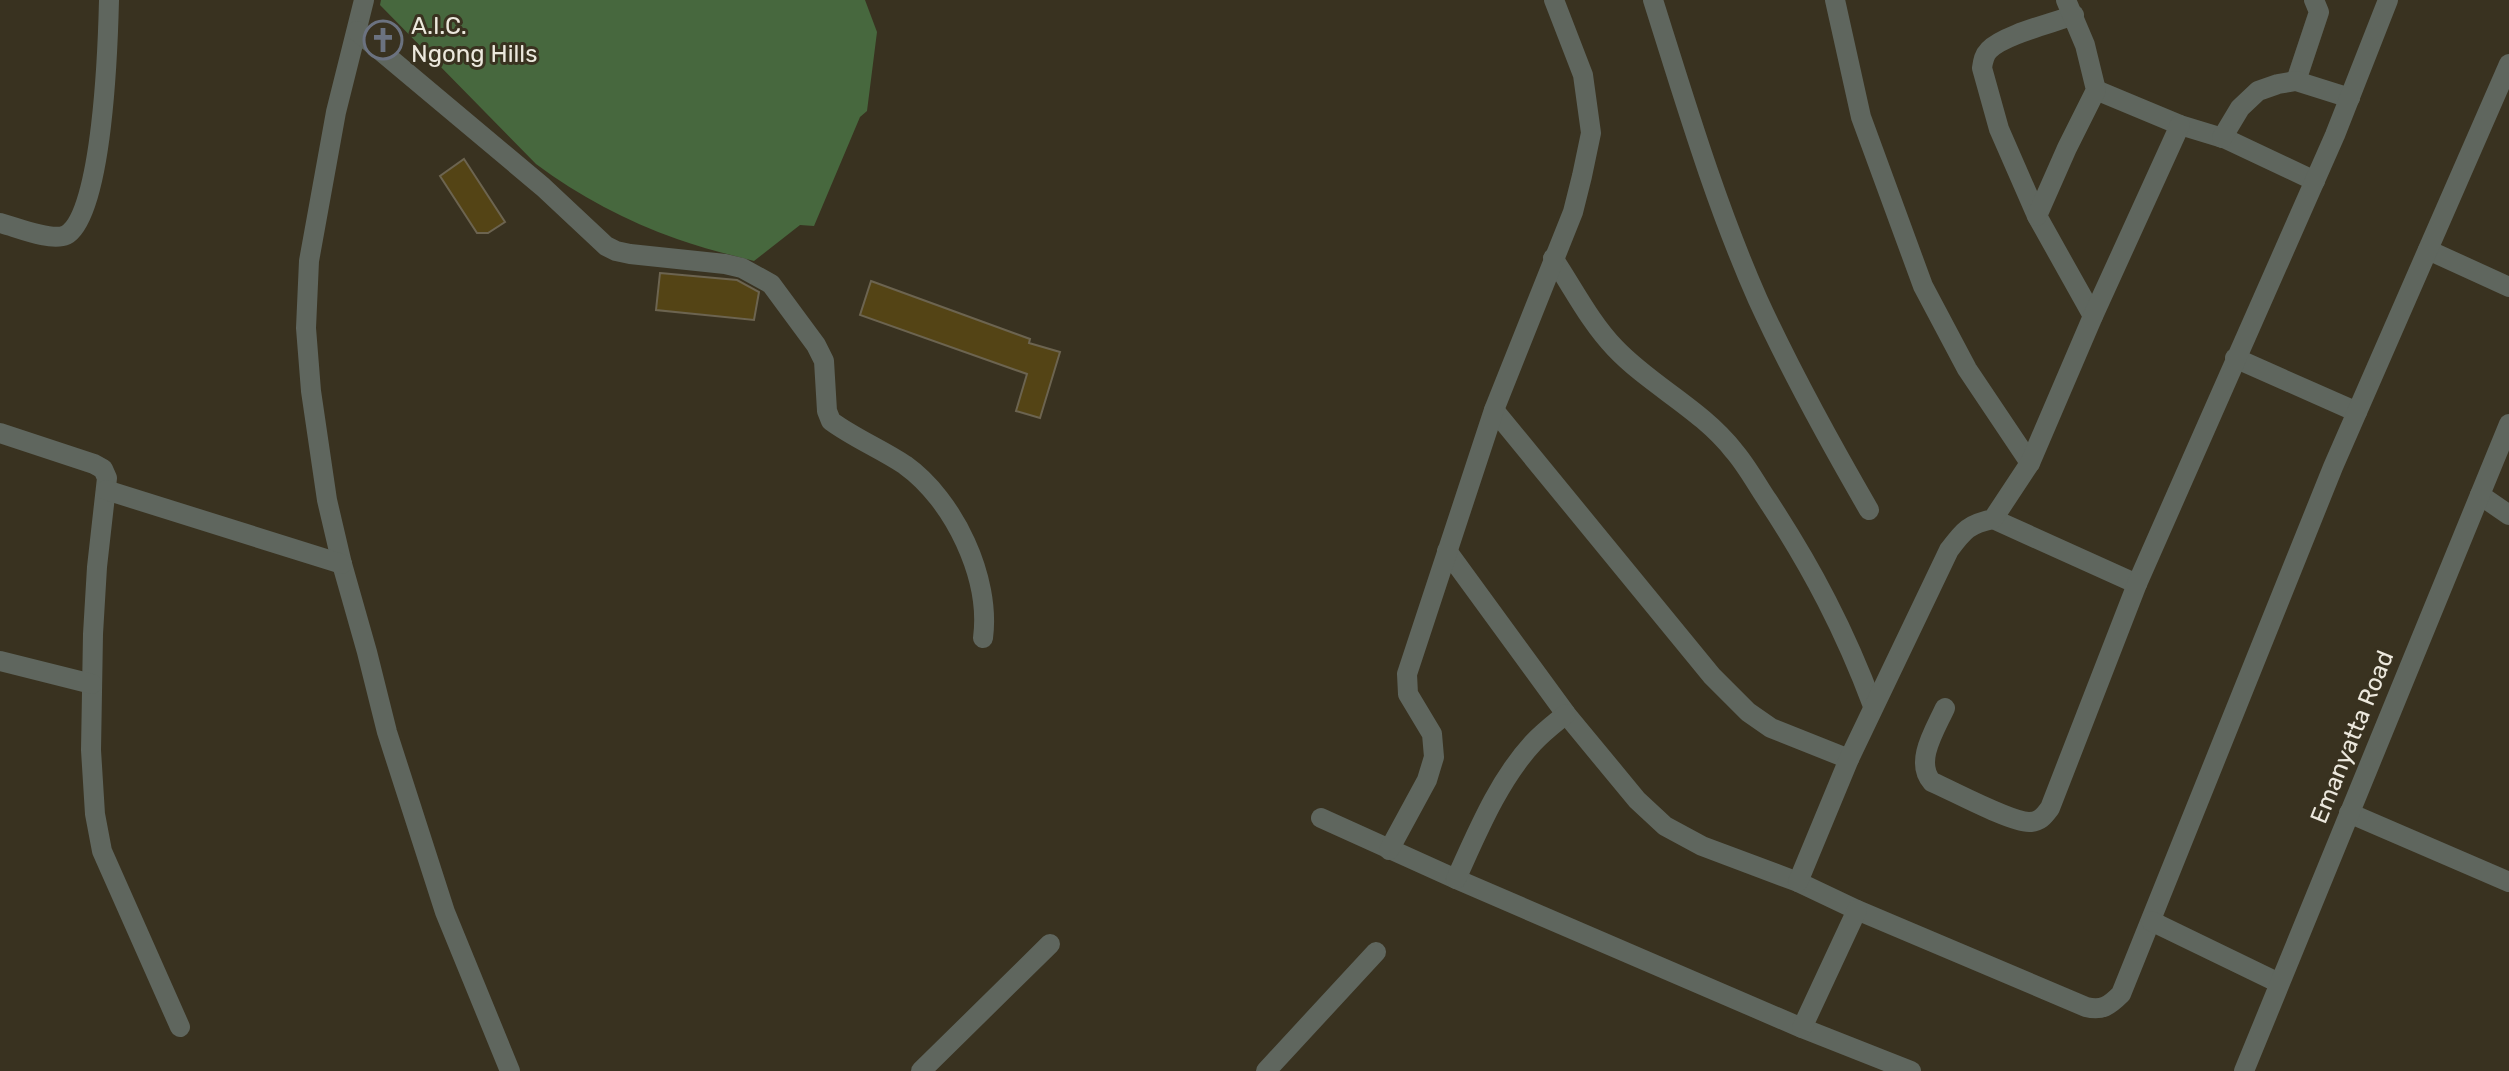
<svg xmlns="http://www.w3.org/2000/svg" width="2509" height="1071" font-family="Rubik,sans-serif">
<style>
.green{fill:#47683e}
.building{fill:#544415;stroke:#6c6450;stroke-width:2}
.lines{fill:none;stroke-linecap:round;stroke-linejoin:round}
.minor{stroke:#5f665e;stroke-width:20}
.labels{text-anchor:middle;dominant-baseline:central;stroke-width:6;stroke-linejoin:round;paint-order:stroke}
.poi-label{font-size:24px;fill:#ece8dd;stroke:#393220;text-anchor:start}
.street-label{font-size:24px;fill:#ece8dd;stroke:#393220}
</style>
<rect width="100%" height="100%" fill="#393220"/>
<!-- green -->
<path class="green" d="M381 0H865L877 32 867 111 860 117 814 226 800 225 754 261C728 254 702 248 677 239 626 221 579 196 536 164L380 5Z"/>
<!-- building -->
<g class="building">
<path d="M464 159 505 222 488 233H477L440 176Z"/>
<path d="M660 273 737 280 759 292 754 320 656 310Z"/>
<path d="M871 281 1030 339 1029 343 1060 352 1040 418 1016 411 1027 374 860 315Z"/>
</g>
<g class="lines">
<!-- minor -->
<g class="minor">
<path d="M364 0 336 112 309 261 306 328 311 391 327 500 342 564 367 652 387 732 445 912 510 1071"/>
<path d="M1653 0C1685 101 1715 203 1758 300 1791 372 1829 441 1869 510"/>
<path d="M1835 0 1861 117 1923 286 1967 369 2030 463"/>
<path d="M2074 15C2053 23 2003 35 1989 50 1984 55 1983 61 1982 68L1999 129 2037 216 2093 316"/>
<path d="M357 31 543 187 606 246 616 251 630 254 725 264 742 268 771 284 816 345 824 361 827 411 831 421C854 438 881 449 905 465 954 500 991 578 983 638"/>
<path d="M2296 81 2319 12 2314 0"/>
<path d="M2096 90 2180 125 2226 139 2315 181"/>
<path d="M2222 138 2240 108 2258 91 2278 84 2296 81 2350 98"/>
<path d="M2037 216 2067 148 2096 90 2085 45 2066 0"/>
<path d="M0 223C16 227 51 242 66 235 103 215 108 42 109 0"/>
<path d="M2428 250 2509 287"/>
<path d="M1553 258C1573 288 1590 322 1615 348 1651 386 1701 409 1734 451 1747 466 1757 485 1768 501 1812 568 1845 631 1873 706"/>
<path d="M2235 358 2357 412"/>
<path d="M1494 410 1712 676 1748 712 1771 728 1849 759"/>
<path d="M0 433 94 464 103 469 107 478 97 567 93 634 91 750 95 814 102 851 180 1027"/>
<path d="M106 490 342 564"/>
<path d="M2480 495 2509 515"/>
<path d="M1993 519 2137 584"/>
<path d="M1447 551 1566 714 1637 800 1665 826 1702 846 1798 882 1857 910 2086 1007C2102 1011 2109 1006 2121 994L2333 467 2509 64"/>
<path d="M0 661 92 684"/>
<path d="M1945 708C1935 730 1914 762 1932 782 1953 791 2010 822 2029 822 2040 822 2044 816 2050 808L2137 584 2335 135 2388 0"/>
<path d="M2349 813 2509 882"/>
<path d="M1321 818 1456 879 1802 1028 1911 1071"/>
<path d="M1389 850 1427 780 1434 757 1432 734 1408 694 1407 674 1494 410 1573 212 1582 176 1591 133 1583 75 1554 0"/>
<path d="M1456 879C1477 833 1498 781 1533 743 1543 732 1555 723 1566 714"/>
<path d="M1798 882 1849 759 1949 550C1964 530 1969 524 1993 519L2030 463 2093 316 2180 125"/>
<path d="M2151 921 2279 983"/>
<path d="M1802 1028 1857 910"/>
<path d="M921 1071 1050 944"/>
<path d="M1266 1071 1376 952"/>
<path d="M2244 1071 2509 424"/>
</g>
</g>
<!-- icons -->
<defs>
<g id="church-ring" transform="scale(2)"><circle r="9.5" fill="#393220" stroke="#6b7280" stroke-width="1.5"/><path d="M-1.2-6h2.4v3.5h3.3v2.4h-3.3V6h-2.4V-.1h-3.3v-2.4h3.3Z" fill="#6b7280"/></g>
</defs>
<g fill-rule="evenodd">
<use href="#church-ring" x="383" y="40"/>
</g>
<g class="labels">
<!-- poi labels -->
<g class="poi-label">
<text x="411" y="26">A.I.C.<tspan x="411" dy="28">Ngong Hills</tspan></text>
</g>
<!-- street labels -->
<g class="street-label">
<text transform="translate(2352 737) rotate(-68)">Emanyatta Road</text>
</g>
</g>
</svg>
